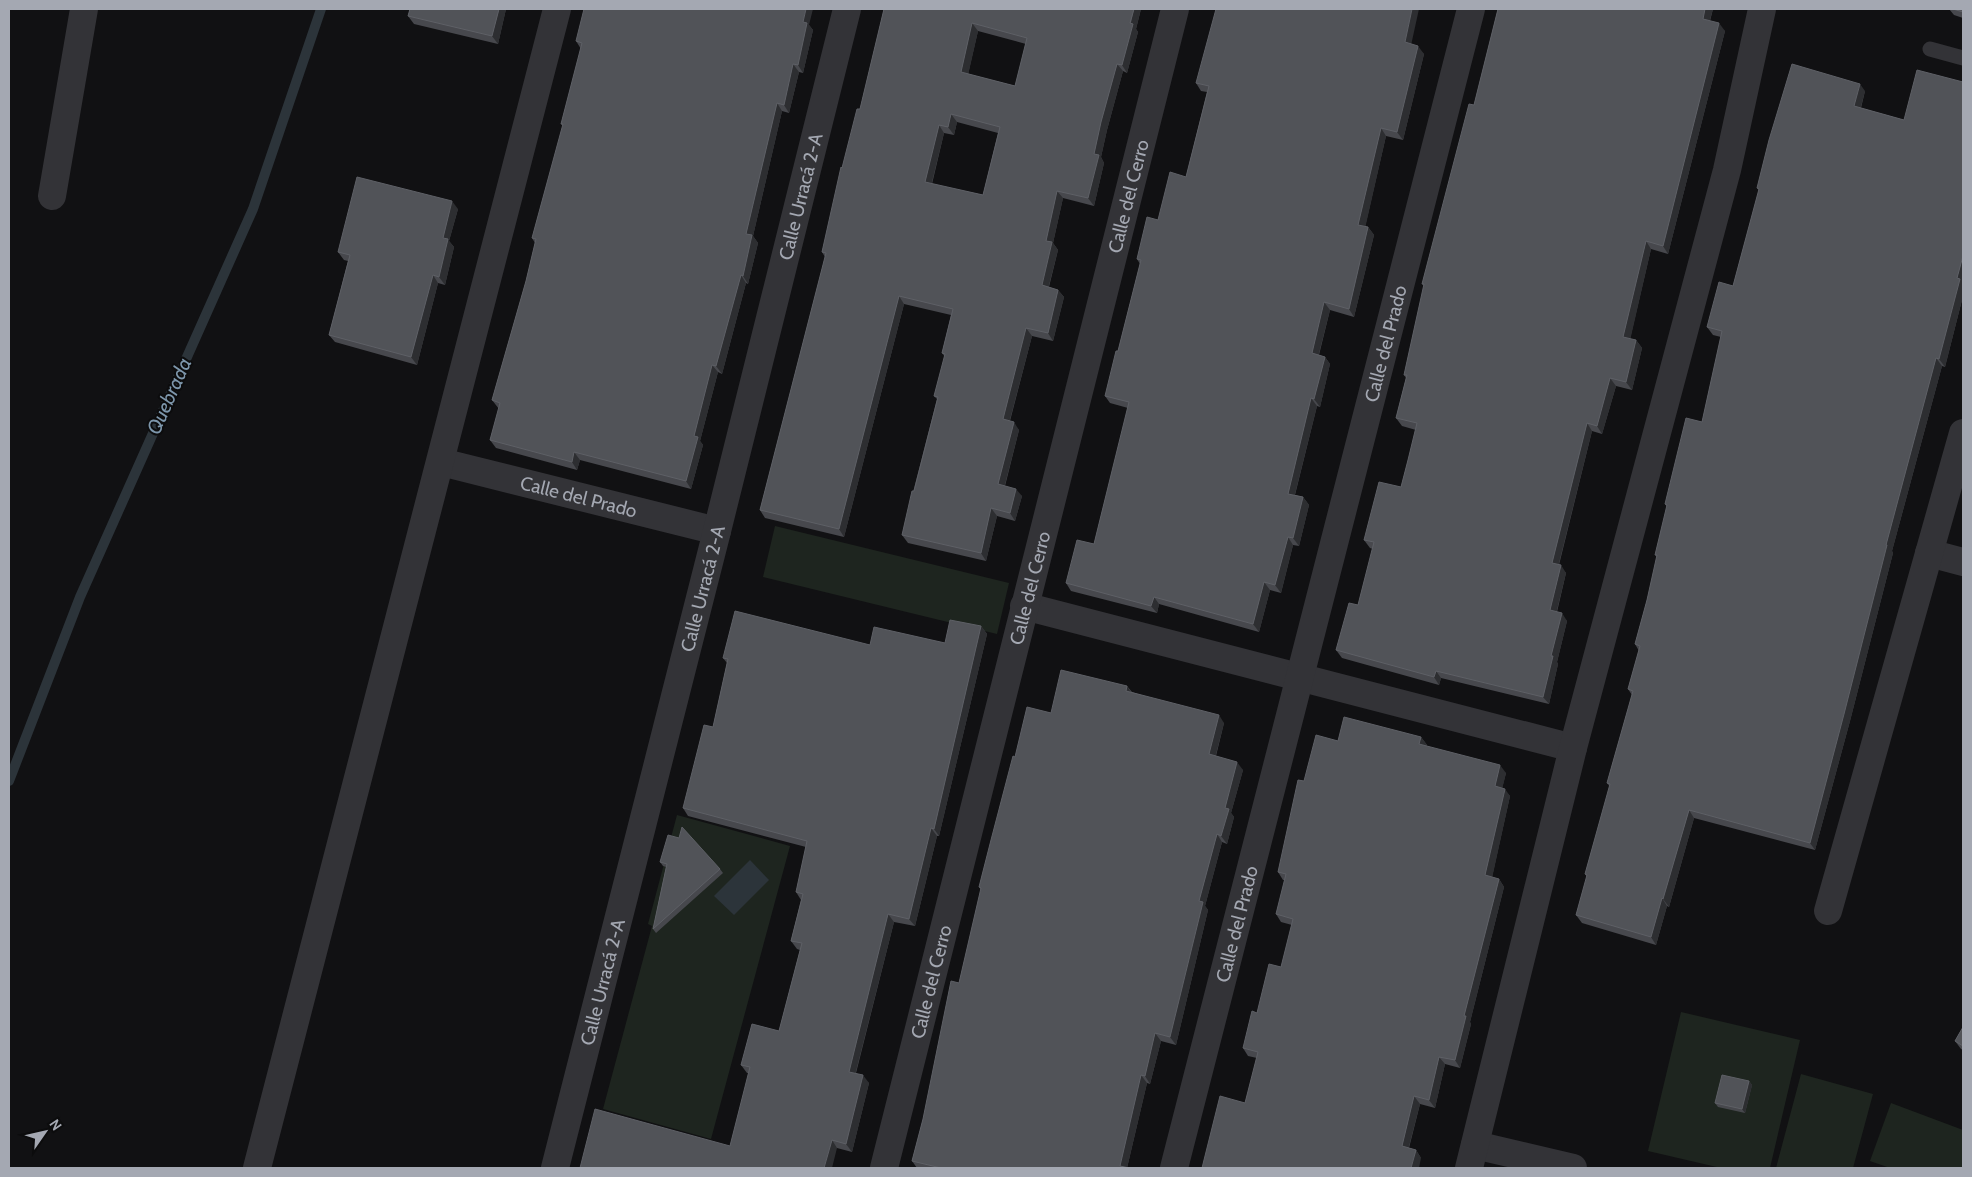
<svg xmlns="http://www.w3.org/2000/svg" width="1972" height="1177" font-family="Cabin,sans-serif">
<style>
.green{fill:#1e251f}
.water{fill:#2c343a}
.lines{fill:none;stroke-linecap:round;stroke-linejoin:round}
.stream{stroke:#2c343a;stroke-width:10}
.service{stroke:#333337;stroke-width:15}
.minor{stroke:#333337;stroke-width:28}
.wall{fill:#47484d;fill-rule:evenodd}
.shaded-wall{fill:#2d2e31}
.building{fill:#515358;stroke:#5e6066;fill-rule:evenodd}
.labels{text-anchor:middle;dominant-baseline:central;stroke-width:4;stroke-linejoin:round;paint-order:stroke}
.street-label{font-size:19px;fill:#a4a8b2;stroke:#0c0c0d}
.water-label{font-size:20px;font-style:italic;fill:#7d96ab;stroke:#0c0c0d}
</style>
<rect width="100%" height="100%" fill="#111113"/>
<!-- green -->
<g class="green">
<path d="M775 526 1009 583 997 634 763 577Z"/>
<path d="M677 815 790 846 711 1139 603 1109 652 926 648 924Z"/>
<path d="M1681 1012 1800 1040 1770 1168H1721L1648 1151Z"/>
<path d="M1801 1074 1873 1094 1853 1168H1776Z"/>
<path d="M1891 1103 1963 1130V1168H1890L1870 1161Z"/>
</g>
<!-- water -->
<path class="water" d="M750 860 769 880 734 915 714 896Z"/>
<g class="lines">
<!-- stream -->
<path class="stream" d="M9 781 80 597 253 209 321 9"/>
<!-- service -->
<path class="service" d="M1930 49 1963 58"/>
<!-- minor -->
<g class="minor">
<path d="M52 196 84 9"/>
<path id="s1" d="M441 462 717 531"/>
<path d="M1929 553 1963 562"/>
<path d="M1024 606 1573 748"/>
<path d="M1828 911 1963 433"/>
<path d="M1475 1145 1573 1168"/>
<path d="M257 1168 557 9"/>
<path id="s2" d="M555 1168 717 531 847 9"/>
<path id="s3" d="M884 1168 1175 9"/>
<path id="s4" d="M1174 1168 1471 9"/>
<path d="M1469 1168 1573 748 1727 170 1762 9"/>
</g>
</g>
<!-- wall -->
<g class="wall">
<path d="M410 9H506L498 44 414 24 408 16Z"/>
<path d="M884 9H1141L1136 29 1138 32 1127 73 1123 71 1107 130 1101 157 1104 163 1094 206 1063 198 1053 243 1058 250 1049 287 1058 290 1064 297 1053 341 1032 336 1010 421 1019 430 1005 486 1022 496 1015 521 997 516 986 561 908 543 902 535 937 399 934 396 945 357 942 353 951 315 904 304 844 537 765 518 760 510 825 257 822 252 842 168 860 109ZM978 31 1026 44 1015 86 968 74ZM957 122 998 133 983 195 932 184 944 133 954 135Z"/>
<path d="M1498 9H1713L1710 21 1725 31 1668 254 1651 249 1630 339 1636 340 1642 348 1632 390 1616 386 1602 434 1592 431 1559 565 1566 573 1557 612 1567 621 1557 662 1558 664 1549 704 1441 678 1439 685 1342 658 1336 650 1358 605 1373 549 1370 548 1364 540 1401 487 1416 430 1402 426 1396 418 1406 378 1404 375 1424 286 1422 284 1474 105Z"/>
<path d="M1949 9H1963V18L1954 15Z"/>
<path d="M809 25 813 30 803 73 799 72 789 113 782 111 753 236 758 243 748 284 746 283 722 374 718 372 700 441 703 445 691 489 580 460 577 470 496 448 490 440 499 409 492 400 526 281 535 243 532 238 563 126 561 124 581 49 576 41Z"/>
<path d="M1412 44 1424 54 1403 140 1386 136 1365 227H1368L1374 235 1354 317 1330 310 1319 355 1325 357 1330 364 1320 407 1317 406 1295 495 1303 497 1309 505 1299 546 1293 545 1281 593 1270 590 1259 632 1159 604 1157 613 1071 591 1066 583 1094 544 1128 408 1110 403 1105 396 1118 351 1140 264 1137 259 1158 220 1186 177 1207 92 1201 91 1196 83Z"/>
<path d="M1963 82V296L1945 367 1942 366 1892 551 1893 553 1850 721 1815 850 1694 818 1669 907 1667 906 1656 945 1582 923 1576 915 1587 877 1585 874 1610 787 1607 783 1632 695 1628 689 1639 651 1635 644 1647 600 1657 557 1655 555 1667 507 1665 504 1702 422 1721 337 1713 335 1707 327 1733 286 1759 190 1757 188 1865 91 1861 108 1904 120Z"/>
<path d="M458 209 449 241 454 247 445 285 438 283 417 365 335 342 329 335 348 261 344 260 338 252Z"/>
<path d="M981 626 987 634 939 836H937L915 926 894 922 856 1073 869 1083 852 1152 837 1148 730 1146 749 1073H747L741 1065 779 1031 800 950 797 949 791 941 801 900 796 892 806 847 688 816 683 808 713 727 727 663 723 658 870 645 945 643Z"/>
<path d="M1127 686 1132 692 1224 723 1216 756 1243 770 1231 813 1234 817 1227 844 1222 842 1205 906 1208 910 1176 1045 1161 1041 1150 1084 1147 1083 1127 1168H1129H917L912 1161 959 983 981 890 979 887 1015 757 1051 713Z"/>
<path d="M1421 737 1427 745 1426 746 1506 773 1502 788 1510 796 1492 877 1499 879 1504 887 1470 1022 1471 1024 1460 1068 1445 1064 1435 1108 1420 1104 1409 1148 1416 1150 1421 1158 1245 1103 1257 1058 1248 1056 1243 1048 1257 1013 1281 967 1292 925 1281 922 1276 914 1285 880H1283L1278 872 1304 781 1338 741Z"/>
<path d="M679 838 720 869 723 873 656 933 653 929 666 867 663 866 660 862Z"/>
<path d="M1963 1027V1050L1961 1049 1955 1041Z"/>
<path d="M1749 1081 1752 1085 1745 1113 1718 1107 1715 1103Z"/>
</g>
<!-- shaded-wall -->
<g class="shaded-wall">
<path d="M499 9H506L498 44 492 36Z"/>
<path d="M806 9H813L809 25 813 30 803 73 798 65 803 22Z"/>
<path d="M1134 9H1141L1136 29 1138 32 1127 73 1122 65Z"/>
<path d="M1412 9H1419L1410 50 1405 42Z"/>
<path d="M1705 9H1713L1708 27 1703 19Z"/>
<path d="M972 23 978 31 967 80 961 72Z"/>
<path d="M1719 23 1725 31 1668 254 1663 246Z"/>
<path d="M1418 46 1424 54 1403 140 1397 132Z"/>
<path d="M793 64 799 72 789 113 784 105Z"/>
<path d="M1117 64 1123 71 1107 130 1101 157 1104 163 1094 206 1088 198 1094 154 1101 122Z"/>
<path d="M1860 84 1865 91 1859 114 1854 106Z"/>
<path d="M777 103 782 111 753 236 758 243 748 284 743 276 746 234Z"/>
<path d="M951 114 957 122 954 135 948 127Z"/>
<path d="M939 125 944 133 930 190 925 182Z"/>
<path d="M1381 128 1386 136 1364 233 1358 225Z"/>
<path d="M1057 191 1063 198 1053 243 1058 250 1047 293 1042 285 1046 241Z"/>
<path d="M452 201 458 209 449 241 454 247 445 285 439 277 443 238Z"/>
<path d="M1368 227 1374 235 1354 317 1349 309Z"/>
<path d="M1646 241 1651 249 1629 345 1623 337Z"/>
<path d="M1963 256V296L1945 367 1939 359 1957 278Z"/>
<path d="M433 275 438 283 417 365 411 357Z"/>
<path d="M741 275 746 283 722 374 716 366Z"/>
<path d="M1058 290 1064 297 1053 341 1048 333Z"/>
<path d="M899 296 904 304 844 537 839 529Z"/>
<path d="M1324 302 1330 310 1317 361 1312 353Z"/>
<path d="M1026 328 1032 336 1008 427 1003 419Z"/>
<path d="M1636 340 1642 348 1632 390 1626 382Z"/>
<path d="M1325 357 1330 364 1320 407 1314 399Z"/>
<path d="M1936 358 1942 366 1892 551 1893 553 1850 721 1815 850 1810 843 1886 545Z"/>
<path d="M712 365 718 372 700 441 703 445 691 489 686 481 694 436Z"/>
<path d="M1610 378 1616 386 1602 434 1597 426Z"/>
<path d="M1311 398 1317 406 1293 502 1288 494Z"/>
<path d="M1014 422 1019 430 1003 492 998 484Z"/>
<path d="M1587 423 1592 431 1557 571 1552 563Z"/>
<path d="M574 452 580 460 577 470 572 462Z"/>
<path d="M1016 489 1022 496 1015 521 1010 513Z"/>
<path d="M1303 497 1309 505 1299 546 1293 538Z"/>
<path d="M991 508 997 516 986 561 981 553Z"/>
<path d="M1288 537 1293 545 1281 593 1275 585Z"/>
<path d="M1561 565 1566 573 1555 618 1550 610Z"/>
<path d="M1264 582 1270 590 1259 632 1253 624Z"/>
<path d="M1154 597 1159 604 1157 613 1151 606Z"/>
<path d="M1562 613 1567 621 1557 662 1558 664 1549 704 1543 697 1551 656Z"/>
<path d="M981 626 987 634 939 836 934 829Z"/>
<path d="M1436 671 1441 678 1439 685 1434 677Z"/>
<path d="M1127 686 1132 694 1126 691Z"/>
<path d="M1219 715 1224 723 1214 762 1209 754Z"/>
<path d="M1421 737 1427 745 1425 752 1419 744Z"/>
<path d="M1237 762 1243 770 1231 813 1234 817 1227 844 1221 836 1225 808Z"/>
<path d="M1500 765 1506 773 1501 794 1495 786Z"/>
<path d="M1505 789 1510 796 1491 883 1485 875Z"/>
<path d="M1689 810 1694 818 1669 907 1663 899Z"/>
<path d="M931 828 937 836 915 926 909 919Z"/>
<path d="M1217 834 1222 842 1205 906 1208 910 1176 1045 1170 1037 1199 901Z"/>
<path d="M1499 879 1504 887 1470 1022 1471 1024 1460 1068 1455 1060 1464 1016Z"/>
<path d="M1662 898 1667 906 1656 945 1651 937Z"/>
<path d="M888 914 894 922 854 1079 849 1072Z"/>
<path d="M1155 1033 1161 1041 1150 1084 1145 1076Z"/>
<path d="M1439 1057 1445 1064 1435 1108 1429 1100Z"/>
<path d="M863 1075 869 1083 852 1152 846 1144Z"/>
<path d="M1141 1075 1147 1083 1127 1168 1120 1166Z"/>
<path d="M1749 1081 1752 1085 1745 1113 1742 1109Z"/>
<path d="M1414 1096 1420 1104 1407 1154 1402 1146Z"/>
<path d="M832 1140 837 1148 832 1168H824Z"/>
<path d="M1416 1150 1421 1158 1419 1168H1411Z"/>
</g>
<!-- building -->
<g class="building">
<path d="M410 9H499L492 36 408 16Z"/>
<path d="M584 9H806L803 22 807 23 798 65 793 64 784 105 777 103 746 234 752 235 743 276 741 275 716 366 712 365 694 436 698 437 686 481 574 452 572 462 490 440 500 403 492 400 526 281 536 239 532 238 563 124H561L582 43 576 41Z"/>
<path d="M884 9H1134L1130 23 1133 24 1122 65 1117 64 1101 122 1094 154 1099 155 1088 198 1057 191 1046 241 1052 242 1042 285 1058 290 1048 333 1026 328 1003 419 1014 422 998 484 1016 489 1010 513 991 508 981 553 902 535 912 491H914L938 397 934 396 945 354 942 353 953 309 899 296 839 529 760 510 826 253 822 252 841 167 842 168 857 109H860ZM972 23 1027 38 1015 86 961 72ZM951 114 1000 127 983 195 925 182 939 125 948 127Z"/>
<path d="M1216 9H1412L1405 42 1418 46 1397 132 1381 128 1358 225 1368 227 1349 309 1324 302 1312 353 1325 357 1314 399 1311 398 1288 494 1303 497 1293 538 1288 537 1275 585 1264 582 1253 624 1154 597 1151 606 1066 583 1077 540 1094 544 1129 402 1105 396 1116 351H1118L1141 260 1137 259 1147 217 1158 220 1170 172 1186 177 1209 86 1196 83Z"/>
<path d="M1498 9H1705L1703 19 1719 23 1663 246 1646 241 1623 337 1636 340 1626 382 1610 378 1597 426 1587 423 1552 563 1561 565 1550 610 1562 613 1551 656H1553L1543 697 1436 671 1434 677 1336 650 1349 603 1358 605 1374 542 1364 540 1379 482 1401 487 1408 460 1417 423 1396 418 1407 375H1404L1424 284H1422L1469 104 1474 105Z"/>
<path d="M1953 9H1963V12Z"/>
<path d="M1792 64 1860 84 1854 106 1904 120 1917 70 1963 82V256L1957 278 1960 279 1939 359 1936 358 1886 545H1887L1844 714 1810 843 1689 810 1663 899 1662 898 1651 937 1576 915 1587 875 1585 874 1610 784 1607 783 1633 691 1628 689 1640 646 1635 644 1647 600 1657 555H1655L1667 505 1665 504 1686 418 1702 422 1722 331 1707 327 1719 282 1733 286 1759 189 1757 188 1769 140Z"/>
<path d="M357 177 452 201 443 238 448 239 439 277 433 275 411 357 329 335 350 255 338 252Z"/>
<path d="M735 611 870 645 874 627 945 643 950 620 981 626 934 829 931 828 909 919 888 914 849 1072 863 1075 846 1144 832 1140 824 1168H580L595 1109 730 1146 750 1067 741 1065 752 1024 779 1031 802 943 791 941 803 894 796 892 807 841 683 808 704 725 713 727 728 659 723 658Z"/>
<path d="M1061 670 1127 686 1126 691 1219 715 1209 754 1237 762 1225 808 1229 809 1221 836 1217 834 1199 901 1203 902 1170 1037 1155 1033 1145 1076 1141 1075 1120 1166 1129 1168H941L912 1161 923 1119 951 981 959 983 981 888 979 887 991 840 1013 756 1015 757 1027 707 1051 713Z"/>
<path d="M1344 717 1421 737 1419 744 1500 765 1495 786 1505 789 1485 875 1499 879 1464 1016H1466L1455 1060 1439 1057 1429 1100 1414 1096 1402 1146 1416 1150 1411 1168H1202L1220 1096 1245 1103 1258 1052 1243 1048 1252 1011 1257 1013 1269 964 1281 967 1293 919 1276 914 1286 874 1278 872 1298 780 1304 781 1316 735 1338 741Z"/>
<path d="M682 827 720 869 653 929 667 864 660 862 668 835 679 838Z"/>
<path d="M1963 1027V1046L1955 1041Z"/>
<path d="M1722 1075 1749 1081 1742 1109 1715 1103Z"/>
</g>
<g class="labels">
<!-- street labels -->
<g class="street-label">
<text stroke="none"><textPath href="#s2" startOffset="1002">Calle Urracá 2-A</textPath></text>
<text stroke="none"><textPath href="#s3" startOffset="1002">Calle del Cerro</textPath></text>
<text stroke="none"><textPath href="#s4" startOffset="851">Calle del Prado</textPath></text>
<text stroke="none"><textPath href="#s1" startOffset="142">Calle del Prado</textPath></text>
<text stroke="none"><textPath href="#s3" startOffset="598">Calle del Cerro</textPath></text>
<text stroke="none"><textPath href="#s2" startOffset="598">Calle Urracá 2-A</textPath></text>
<text stroke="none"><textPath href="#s4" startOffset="252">Calle del Prado</textPath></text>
<text stroke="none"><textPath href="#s2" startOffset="192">Calle Urracá 2-A</textPath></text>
<text stroke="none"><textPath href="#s3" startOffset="192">Calle del Cerro</textPath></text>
</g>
<!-- water labels -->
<g class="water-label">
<text transform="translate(169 396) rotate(-66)">Quebrada</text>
</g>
</g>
<!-- border -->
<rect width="1972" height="1177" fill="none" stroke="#a4a8b2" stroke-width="20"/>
<!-- north arrow -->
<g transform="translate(45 1132) rotate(56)" stroke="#0c0c0d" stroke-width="4" paint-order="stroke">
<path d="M0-4L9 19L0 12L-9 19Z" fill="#a4a8b2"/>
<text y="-8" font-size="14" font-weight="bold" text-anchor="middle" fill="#a4a8b2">N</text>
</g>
</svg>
